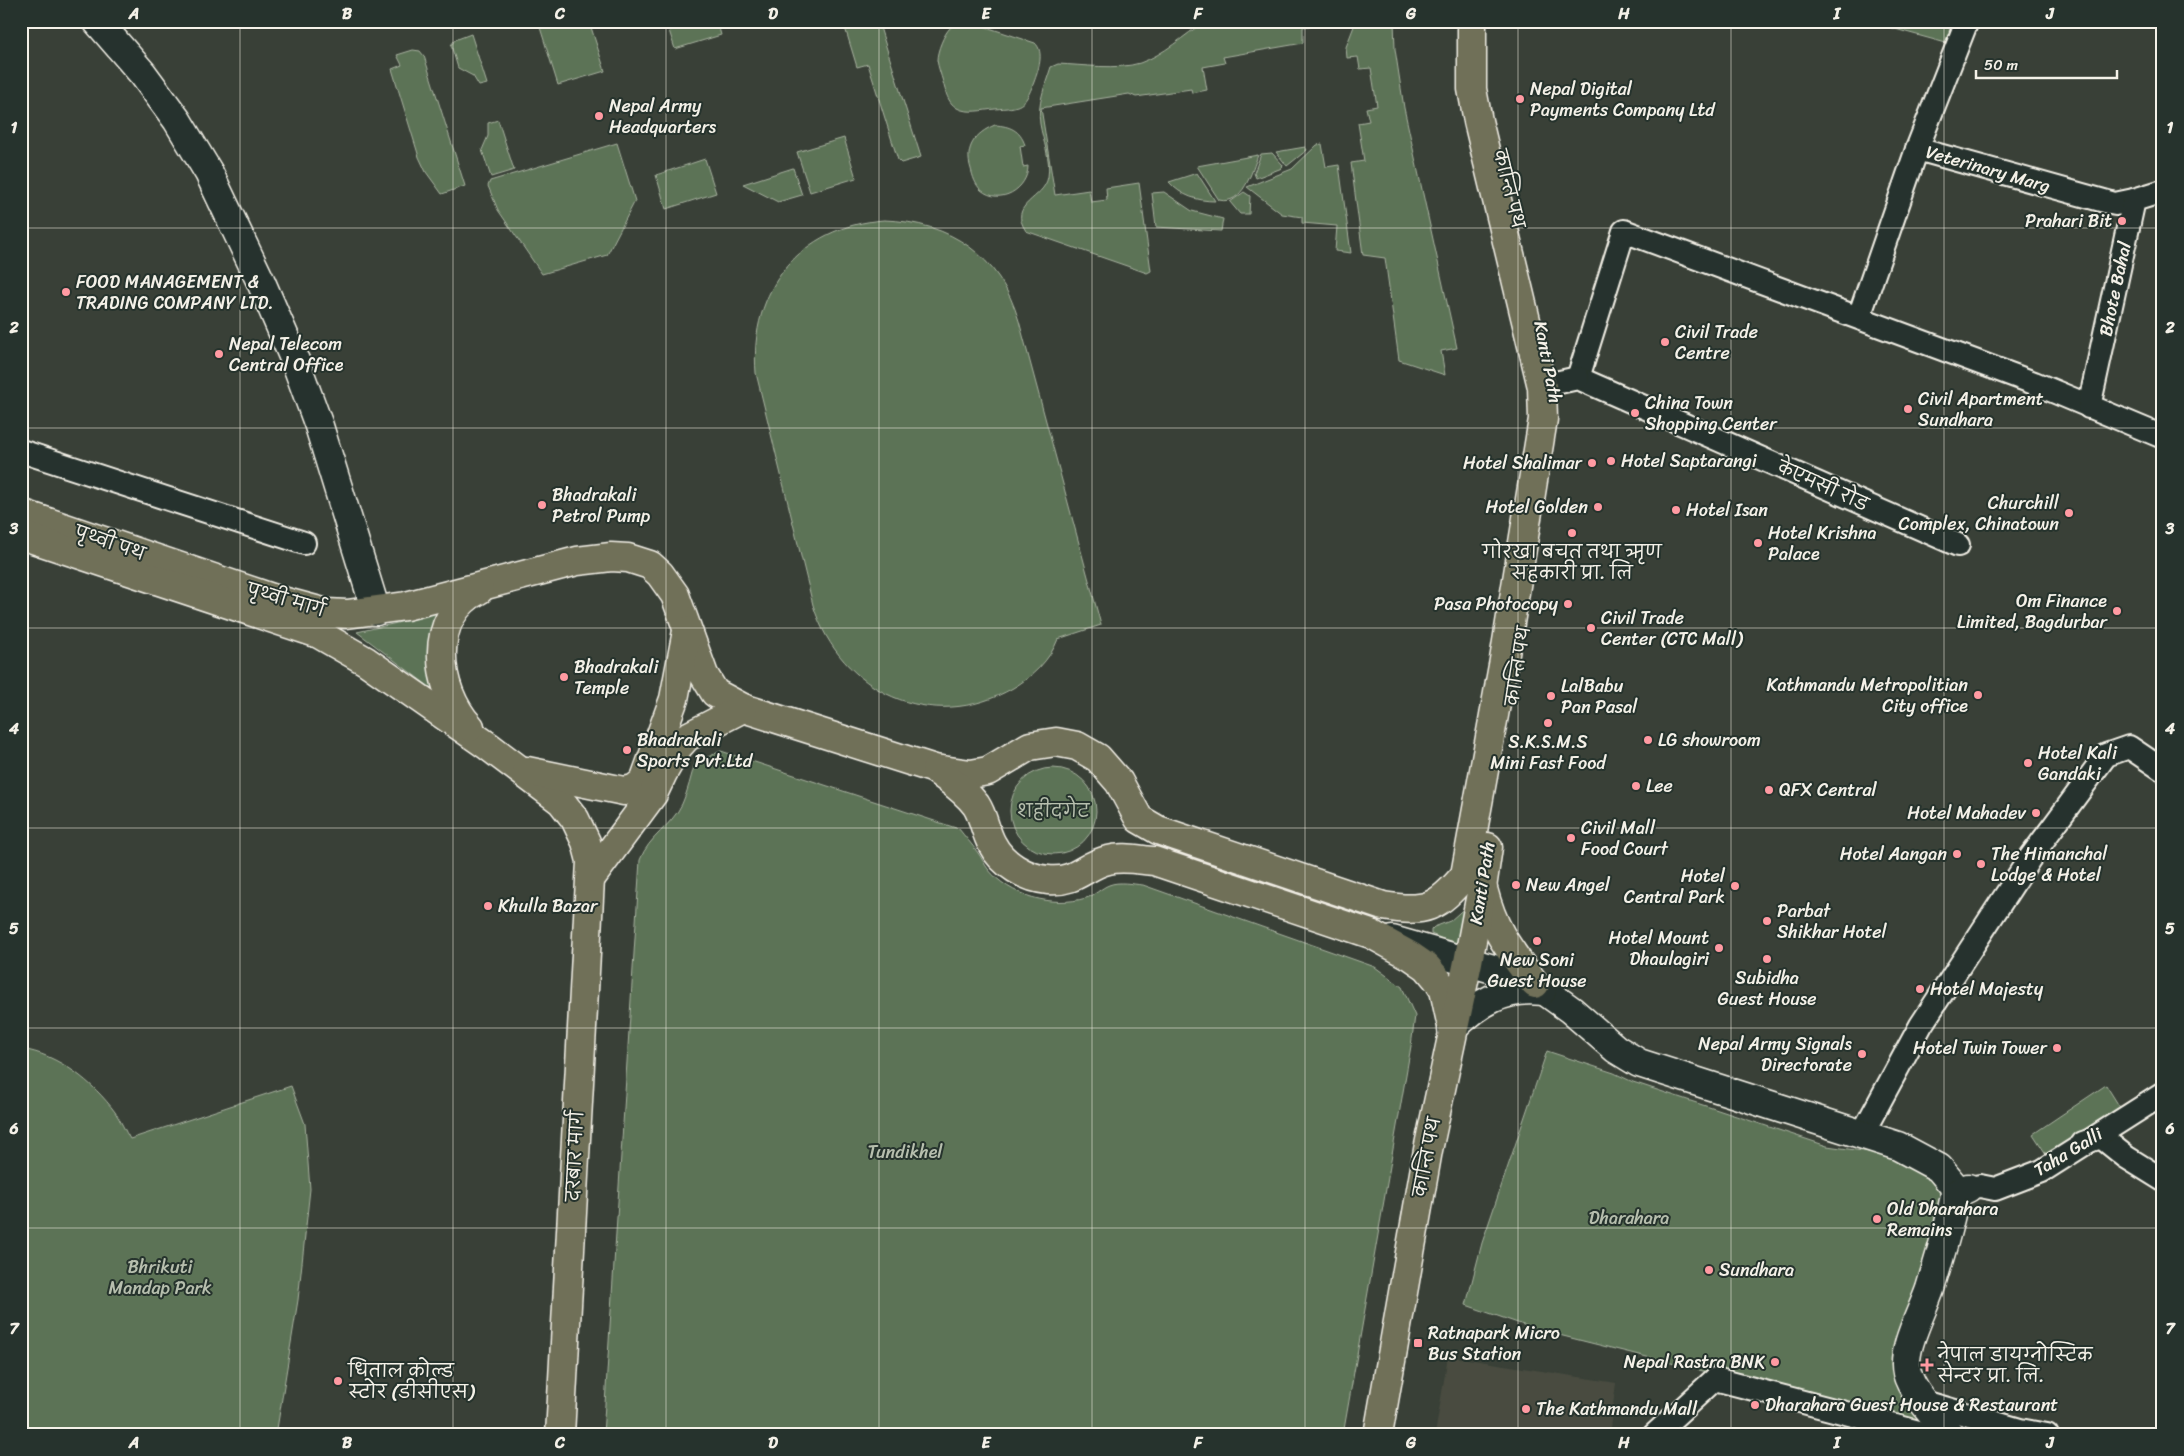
<svg xmlns="http://www.w3.org/2000/svg" width="2184" height="1456" font-family="Sriracha,'Playpen Sans Deva',sans-serif">
<style>
.built{fill:#494c41}
.green{fill:#5c7357;stroke:#a8b2a0}
.lines{fill:none;stroke-linecap:round;stroke-linejoin:round}
.street-casing{stroke:#f4f1e8;stroke-width:26}
.secondary-casing{stroke:#f4f1e8;stroke-width:31}
.primary-casing{stroke:#f4f1e8;stroke-width:31}
.street{stroke:#26332d;stroke-width:22}
.secondary{stroke:#26332d;stroke-width:28}
.primary{stroke:#706f59;stroke-width:28}
.grid{fill:none;stroke:#f4f1e8;stroke-width:1;stroke-opacity:0.55}
.poi-dot{fill:#ff9aa2;stroke:#26332d;stroke-width:2}
.labels{text-anchor:middle;dominant-baseline:central;stroke-width:4;stroke-linejoin:round;paint-order:stroke}
.poi-label{font-size:18px;fill:#f4f1e8;stroke:#26332d;text-anchor:start}
.street-label{font-size:18px;fill:#f4f1e8;stroke:#26332d}
.park-label{font-size:18px;fill:#b7bfae;stroke:#26332d}
.neatline{fill:none;stroke:#f4f1e8;stroke-width:2}
.grid-label{font-size:16px;text-anchor:middle;font-weight:bold;fill:#f4f1e8}
</style>
<rect width="100%" height="100%" fill="#394037"/>
<filter id="ink" filterUnits="userSpaceOnUse"><feTurbulence type="fractalNoise" baseFrequency=".02" numOctaves="2"/><feDisplacementMap in="SourceGraphic" scale="10" xChannelSelector="R" yChannelSelector="G"/><feConvolveMatrix kernelMatrix="1 2 1 2 8 2 1 2 1" color-interpolation-filters="sRGB"/></filter>
<g filter="url(#ink)">
<!-- built -->
<path class="built" d="M1448 1356 1616 1383 1609 1435H1435Z"/>
<!-- green -->
<g class="green">
<path d="M538 21H589L605 71 558 85Z"/>
<path d="M666 21H717L721 35 675 49Z"/>
<path d="M843 21H878L921 157 901 163 898 160 868 64 857 67Z"/>
<path d="M1205 21H1342L1303 27V43L1223 57 1225 63 1203 67 1207 90 1192 93 1191 89 1136 97 1129 94 1041 108 1055 195 1089 190 1091 202 1107 200 1106 188 1139 183 1151 271 1147 273 1026 231C1007 203 1044 200 1048 177 1051 158 1043 142 1040 124 1037 104 1045 86 1051 67L1058 64C1082 65 1118 70 1140 63 1163 55 1185 35 1205 21Z"/>
<path d="M1356 21H1394L1395 49 1404 108 1457 348 1441 351 1445 375 1399 360 1385 258 1363 255 1351 163 1364 161 1358 123 1369 121 1366 108 1377 106 1371 68 1360 69 1358 57 1347 58 1346 47Z"/>
<path d="M1866 21H1952L1946 43Z"/>
<path d="M968 23 977 24 1035 43C1045 52 1038 71 1034 82 1024 108 1021 107 995 109 983 110 967 114 957 108 947 102 946 92 943 82 941 75 938 67 937 60 937 51 944 34 950 28 955 23 962 24 968 23Z"/>
<path d="M471 34 487 84 479 86 473 76 458 68 451 45 455 40Z"/>
<path d="M413 50 420 51 424 56 465 186 442 194 426 172 419 157 392 69 402 65 397 55Z"/>
<path d="M498 120 514 170 491 177 482 150 488 136V123Z"/>
<path d="M995 125C1010 126 1020 130 1025 145L1020 146 1023 167 1028 166C1028 189 1000 206 981 190 975 184 973 177 971 169 964 148 975 133 995 125Z"/>
<path d="M844 138 856 178 810 192 797 152Z"/>
<path d="M617 143 635 201 607 255 542 274 498 210 488 186 490 181Z"/>
<path d="M1322 144 1326 167 1339 165 1351 253 1335 251 1337 226 1302 223V217L1282 214 1247 187 1292 169 1317 145Z"/>
<path d="M1305 147 1307 150 1287 166 1276 152Z"/>
<path d="M1272 153 1283 165 1282 168 1256 178 1254 173 1261 154Z"/>
<path d="M1258 155C1252 171 1243 206 1219 200L1197 166Z"/>
<path d="M705 159 716 193 666 209 656 175Z"/>
<path d="M793 168 802 195 778 202 743 184Z"/>
<path d="M1197 173 1215 201C1198 201 1181 196 1169 182Z"/>
<path d="M1164 192 1192 211 1223 219 1221 231 1156 227 1152 193Z"/>
<path d="M1244 192 1250 196 1249 214H1240L1230 202Z"/>
<path d="M884 220C951 222 1000 256 1019 321L1101 625 1058 639C1050 660 1032 677 1013 688 932 735 840 692 813 605L756 373C749 290 800 226 884 220Z"/>
<path d="M446 608 436 625 428 662 435 691 357 632 397 623Z"/>
<path d="M721 751 959 829C965 837 972 844 978 853 982 858 984 864 988 869 1009 896 1053 908 1086 898 1094 896 1101 888 1109 885 1119 881 1132 884 1143 885L1375 967 1402 987 1415 1016 1411 1046 1343 1435H603L640 860C649 836 671 827 682 804 688 791 691 776 695 763Z"/>
<circle cx="1053" cy="811" r="43"/>
<path d="M1468 905 1465 948 1431 934V930L1434 927 1450 921Z"/>
<path d="M21 1049C58 1054 94 1083 115 1112 121 1121 125 1131 130 1139L291 1086 305 1124 310 1189 298 1300 276 1435H21Z"/>
<path d="M1547 1051 1614 1073 1633 1082 1827 1146 1884 1154 1922 1170 1942 1190 1943 1207 1905 1325 1931 1428 1535 1329 1466 1305 1482 1243Z"/>
<path d="M2106 1085 2121 1109 2048 1157 2033 1134Z"/>
</g>
<g class="lines">
<!-- street casing -->
<g class="street-casing">
<g id="street">
<path d="M1967 21 1917 149 2115 204 2134 200"/>
<path d="M1859 317 1917 149"/>
<path d="M1578 378 1624 231 2034 383 2163 437"/>
<path d="M1578 378 1958 545"/>
<path d="M1555 383 1578 378"/>
<path d="M2089 407 2134 200 2163 191"/>
<path d="M21 451 304 543"/>
<path d="M1862 1134 1921 1025 2030 858 2106 755 2129 747 2163 770"/>
<path d="M2083 1143 2101 1137 2126 1157 2163 1180"/>
<path d="M1968 1188 1980 1186 1995 1189 2042 1171 2163 1094"/>
<path d="M1924 1402 2020 1430 2047 1435"/>
<path d="M1654 1435 1715 1379 1930 1435"/>
</g>
</g>
<!-- secondary casing -->
<g class="secondary-casing">
<g id="secondary">
<path d="M97 21 143 74 177 120 209 173 261 282 296 363 319 426 376 611"/>
<path d="M1392 940 1500 971 1535 984 1571 1010 1616 1049 1639 1063 1898 1146 1939 1168 1954 1186 1955 1194"/>
<path d="M1452 1029C1478 1003 1505 986 1542 991"/>
<path d="M1950 1435C1937 1418 1912 1393 1907 1373 1901 1349 1922 1313 1930 1289 1939 1258 1950 1226 1955 1194L1968 1188"/>
</g>
</g>
<!-- primary casing -->
<g class="primary-casing">
<g id="primary">
<path d="M21 513 275 599 327 613 347 614 406 606 577 561 611 557 628 558 650 565 660 574 675 595 704 675 715 693 743 708 935 769 971 774 988 771 1030 746 1056 742 1077 746 1098 758 1119 782 1139 819 1158 830 1383 906C1426 913 1437 908 1465 875L1504 660 1543 419 1542 387 1478 121 1472 89V21"/>
<path d="M21 535 319 634 366 661 488 746 561 801 575 819 586 842 591 861 560 1435"/>
<path d="M470 727C435 689 427 616 479 590"/>
<path d="M936 770C950 781 965 790 976 805 984 817 985 832 992 844 1002 864 1026 878 1048 880 1076 883 1085 865 1108 860 1123 856 1140 860 1154 861L1371 934 1411 956 1427 967 1437 979 1444 990 1451 1022"/>
<path d="M527 771 624 791 634 789 644 781 674 699 687 631"/>
<path d="M591 878 653 794 663 773 678 747 687 737 743 708"/>
<path d="M1483 889C1494 932 1509 949 1535 984"/>
<path d="M1378 1435 1428 1150 1468 962 1482 888 1488 847"/>
</g>
</g>
<!-- street -->
<use href="#street" class="street"/>
<!-- secondary -->
<use href="#secondary" class="secondary"/>
<!-- primary -->
<use href="#primary" class="primary"/>
</g>
</g>
<!-- grid -->
<path class="grid" d="M240 21V1435M453 21V1435M666 21V1435M879 21V1435M1092 21V1435M1305 21V1435M1518 21V1435M1731 21V1435M1944 21V1435M21 228H2163M21 428H2163M21 628H2163M21 828H2163M21 1028H2163M21 1228H2163"/>
<!-- markers -->
<g class="poi-dot">
<circle cx="1520" cy="99" r="5"/>
<circle cx="599" cy="116" r="5"/>
<circle cx="2122" cy="221" r="5"/>
<circle cx="66" cy="292" r="5"/>
<circle cx="1665" cy="342" r="5"/>
<circle cx="219" cy="354" r="5"/>
<circle cx="1908" cy="409" r="5"/>
<circle cx="1635" cy="413" r="5"/>
<circle cx="1611" cy="461" r="5"/>
<circle cx="1592" cy="463" r="5"/>
<circle cx="542" cy="505" r="5"/>
<circle cx="1598" cy="507" r="5"/>
<circle cx="1676" cy="510" r="5"/>
<circle cx="2069" cy="513" r="5"/>
<circle cx="1572" cy="533" r="5"/>
<circle cx="1758" cy="543" r="5"/>
<circle cx="1568" cy="604" r="5"/>
<circle cx="2117" cy="611" r="5"/>
<circle cx="1591" cy="628" r="5"/>
<circle cx="564" cy="677" r="5"/>
<circle cx="1978" cy="695" r="5"/>
<circle cx="1551" cy="696" r="5"/>
<circle cx="1548" cy="723" r="5"/>
<circle cx="1648" cy="740" r="5"/>
<circle cx="627" cy="750" r="5"/>
<circle cx="2028" cy="763" r="5"/>
<circle cx="1636" cy="786" r="5"/>
<circle cx="1769" cy="790" r="5"/>
<circle cx="2036" cy="813" r="5"/>
<circle cx="1571" cy="838" r="5"/>
<circle cx="1957" cy="854" r="5"/>
<circle cx="1981" cy="864" r="5"/>
<circle cx="1516" cy="885" r="5"/>
<circle cx="1735" cy="886" r="5"/>
<circle cx="488" cy="906" r="5"/>
<circle cx="1767" cy="921" r="5"/>
<circle cx="1537" cy="941" r="5"/>
<circle cx="1719" cy="948" r="5"/>
<circle cx="1767" cy="959" r="5"/>
<circle cx="1920" cy="989" r="5"/>
<circle cx="2057" cy="1048" r="5"/>
<circle cx="1862" cy="1054" r="5"/>
<circle cx="1877" cy="1219" r="5"/>
<circle cx="1709" cy="1270" r="5"/>
<rect x="1413" y="1338" width="10" height="10" rx="2.5"/>
<circle cx="1775" cy="1362" r="5"/>
<path d="M1924.5 1357.5h5v5h5v5h-5v5h-5v-5h-5v-5h5z"/>
<circle cx="338" cy="1381" r="5"/>
<circle cx="1755" cy="1405" r="5"/>
<circle cx="1526" cy="1409" r="5"/>
</g>
<g class="labels">
<!-- poi labels -->
<g class="poi-label">
<text x="1530" y="89">Nepal Digital<tspan x="1530" dy="21">Payments Company Ltd</tspan></text>
<text x="609" y="106">Nepal Army<tspan x="609" dy="21">Headquarters</tspan></text>
<text x="2112" y="221" text-anchor="end">Prahari Bit</text>
<text x="76" y="282">FOOD MANAGEMENT &amp;<tspan x="76" dy="21">TRADING COMPANY LTD.</tspan></text>
<text x="1675" y="332">Civil Trade<tspan x="1675" dy="21">Centre</tspan></text>
<text x="229" y="344">Nepal Telecom<tspan x="229" dy="21">Central Office</tspan></text>
<text x="1918" y="399">Civil Apartment<tspan x="1918" dy="21">Sundhara</tspan></text>
<text x="1645" y="403">China Town<tspan x="1645" dy="21">Shopping Center</tspan></text>
<text x="1621" y="461">Hotel Saptarangi</text>
<text x="1582" y="463" text-anchor="end">Hotel Shalimar</text>
<text x="552" y="495">Bhadrakali<tspan x="552" dy="21">Petrol Pump</tspan></text>
<text x="2059" y="503" text-anchor="end">Churchill<tspan x="2059" dy="21">Complex, Chinatown</tspan></text>
<text x="1588" y="507" text-anchor="end">Hotel Golden</text>
<text x="1686" y="510">Hotel Isan</text>
<text x="1768" y="533">Hotel Krishna<tspan x="1768" dy="21">Palace</tspan></text>
<text x="1572" y="552" text-anchor="middle">गोरखा बचत तथा ऋण<tspan x="1572" dy="21">सहकारी प्रा. लि</tspan></text>
<text x="2107" y="601" text-anchor="end">Om Finance<tspan x="2107" dy="21">Limited, Bagdurbar</tspan></text>
<text x="1558" y="604" text-anchor="end">Pasa Photocopy</text>
<text x="1601" y="618">Civil Trade<tspan x="1601" dy="21">Center (CTC Mall)</tspan></text>
<text x="574" y="667">Bhadrakali<tspan x="574" dy="21">Temple</tspan></text>
<text x="1968" y="685" text-anchor="end">Kathmandu Metropolitian<tspan x="1968" dy="21">City office</tspan></text>
<text x="1561" y="686">LalBabu<tspan x="1561" dy="21">Pan Pasal</tspan></text>
<text x="637" y="740">Bhadrakali<tspan x="637" dy="21">Sports Pvt.Ltd</tspan></text>
<text x="1658" y="740">LG showroom</text>
<text x="1548" y="742" text-anchor="middle">S.K.S.M.S<tspan x="1548" dy="21">Mini Fast Food</tspan></text>
<text x="2038" y="753">Hotel Kali<tspan x="2038" dy="21">Gandaki</tspan></text>
<text x="1646" y="786">Lee</text>
<text x="1779" y="790">QFX Central</text>
<text x="2026" y="813" text-anchor="end">Hotel Mahadev</text>
<text x="1581" y="828">Civil Mall<tspan x="1581" dy="21">Food Court</tspan></text>
<text x="1947" y="854" text-anchor="end">Hotel Aangan</text>
<text x="1991" y="854">The Himanchal<tspan x="1991" dy="21">Lodge &amp; Hotel</tspan></text>
<text x="1725" y="876" text-anchor="end">Hotel<tspan x="1725" dy="21">Central Park</tspan></text>
<text x="1526" y="885">New Angel</text>
<text x="498" y="906">Khulla Bazar</text>
<text x="1777" y="911">Parbat<tspan x="1777" dy="21">Shikhar Hotel</tspan></text>
<text x="1709" y="938" text-anchor="end">Hotel Mount<tspan x="1709" dy="21">Dhaulagiri</tspan></text>
<text x="1537" y="960" text-anchor="middle">New Soni<tspan x="1537" dy="21">Guest House</tspan></text>
<text x="1767" y="978" text-anchor="middle">Subidha<tspan x="1767" dy="21">Guest House</tspan></text>
<text x="1930" y="989">Hotel Majesty</text>
<text x="1852" y="1044" text-anchor="end">Nepal Army Signals<tspan x="1852" dy="21">Directorate</tspan></text>
<text x="2047" y="1048" text-anchor="end">Hotel Twin Tower</text>
<text x="1887" y="1209">Old Dharahara<tspan x="1887" dy="21">Remains</tspan></text>
<text x="1719" y="1270">Sundhara</text>
<text x="1428" y="1333">Ratnapark Micro<tspan x="1428" dy="21">Bus Station</tspan></text>
<text x="1938" y="1355">नेपाल डायग्नोस्टिक<tspan x="1938" dy="21">सेन्टर प्रा. लि.</tspan></text>
<text x="1765" y="1362" text-anchor="end">Nepal Rastra BNK</text>
<text x="348" y="1371">धिताल कोल्ड<tspan x="348" dy="21">स्टोर (डीसीएस)</tspan></text>
<text x="1765" y="1405">Dharahara Guest House &amp; Restaurant</text>
<text x="1536" y="1409">The Kathmandu Mall</text>
</g>
<!-- street labels -->
<g class="street-label">
<text transform="translate(1988 169) rotate(16)">Veterinary Marg</text>
<text transform="translate(1509 189) rotate(76)">कान्ति पथ</text>
<text transform="translate(2115 289) rotate(-78)">Bhote Bahal</text>
<text transform="translate(1548 362) rotate(79)">Kanti Path</text>
<text transform="translate(1823 486) rotate(24)">केएमसी रोड</text>
<text transform="translate(110 543) rotate(19)">पृथ्वी पथ</text>
<text transform="translate(286 600) rotate(16)">पृथ्वी मार्ग</text>
<text transform="translate(1518 666) rotate(-81)">कान्ति पथ</text>
<text transform="translate(1482 883) rotate(-81)">Kanti Path</text>
<text transform="translate(2068 1152) rotate(-31)">Taha Galli</text>
<text transform="translate(575 1156) rotate(-87)">दरबार मार्ग</text>
<text transform="translate(1427 1157) rotate(-79)">कान्ति पथ</text>
</g>
<!-- park labels -->
<g class="park-label">
<text x="1053" y="811">शहीदगेट</text>
<text x="905" y="1152">Tundikhel</text>
<text x="1629" y="1218">Dharahara</text>
<text x="160" y="1267">Bhrikuti<tspan x="160" dy="21">Mandap Park</tspan></text>
</g>
</g>
<!-- margin -->
<rect width="2184" height="1456" fill="none" stroke="#26332d" stroke-width="55"/>
<!-- scale -->
<path d="M1976 70v8h141v-8" fill="none" stroke="#f4f1e8" stroke-width="2.5"/>
<text x="1984" y="70" font-size="15" fill="#f4f1e8" stroke="#26332d" stroke-width="4" paint-order="stroke">50 m</text>
<rect x="28" y="28" width="2128" height="1400" class="neatline"/>
<g class="grid-label">
<text x="134" y="19">A</text>
<text x="347" y="19">B</text>
<text x="560" y="19">C</text>
<text x="773" y="19">D</text>
<text x="986" y="19">E</text>
<text x="1198" y="19">F</text>
<text x="1411" y="19">G</text>
<text x="1624" y="19">H</text>
<text x="1837" y="19">I</text>
<text x="2050" y="19">J</text>
<text x="14" y="133">1</text>
<text x="2170" y="133">1</text>
<text x="14" y="333">2</text>
<text x="2170" y="333">2</text>
<text x="14" y="534">3</text>
<text x="2170" y="534">3</text>
<text x="14" y="734">4</text>
<text x="2170" y="734">4</text>
<text x="14" y="934">5</text>
<text x="2170" y="934">5</text>
<text x="14" y="1134">6</text>
<text x="2170" y="1134">6</text>
<text x="14" y="1334">7</text>
<text x="2170" y="1334">7</text>
<text x="134" y="1448">A</text>
<text x="347" y="1448">B</text>
<text x="560" y="1448">C</text>
<text x="773" y="1448">D</text>
<text x="986" y="1448">E</text>
<text x="1198" y="1448">F</text>
<text x="1411" y="1448">G</text>
<text x="1624" y="1448">H</text>
<text x="1837" y="1448">I</text>
<text x="2050" y="1448">J</text>
</g>
</svg>
